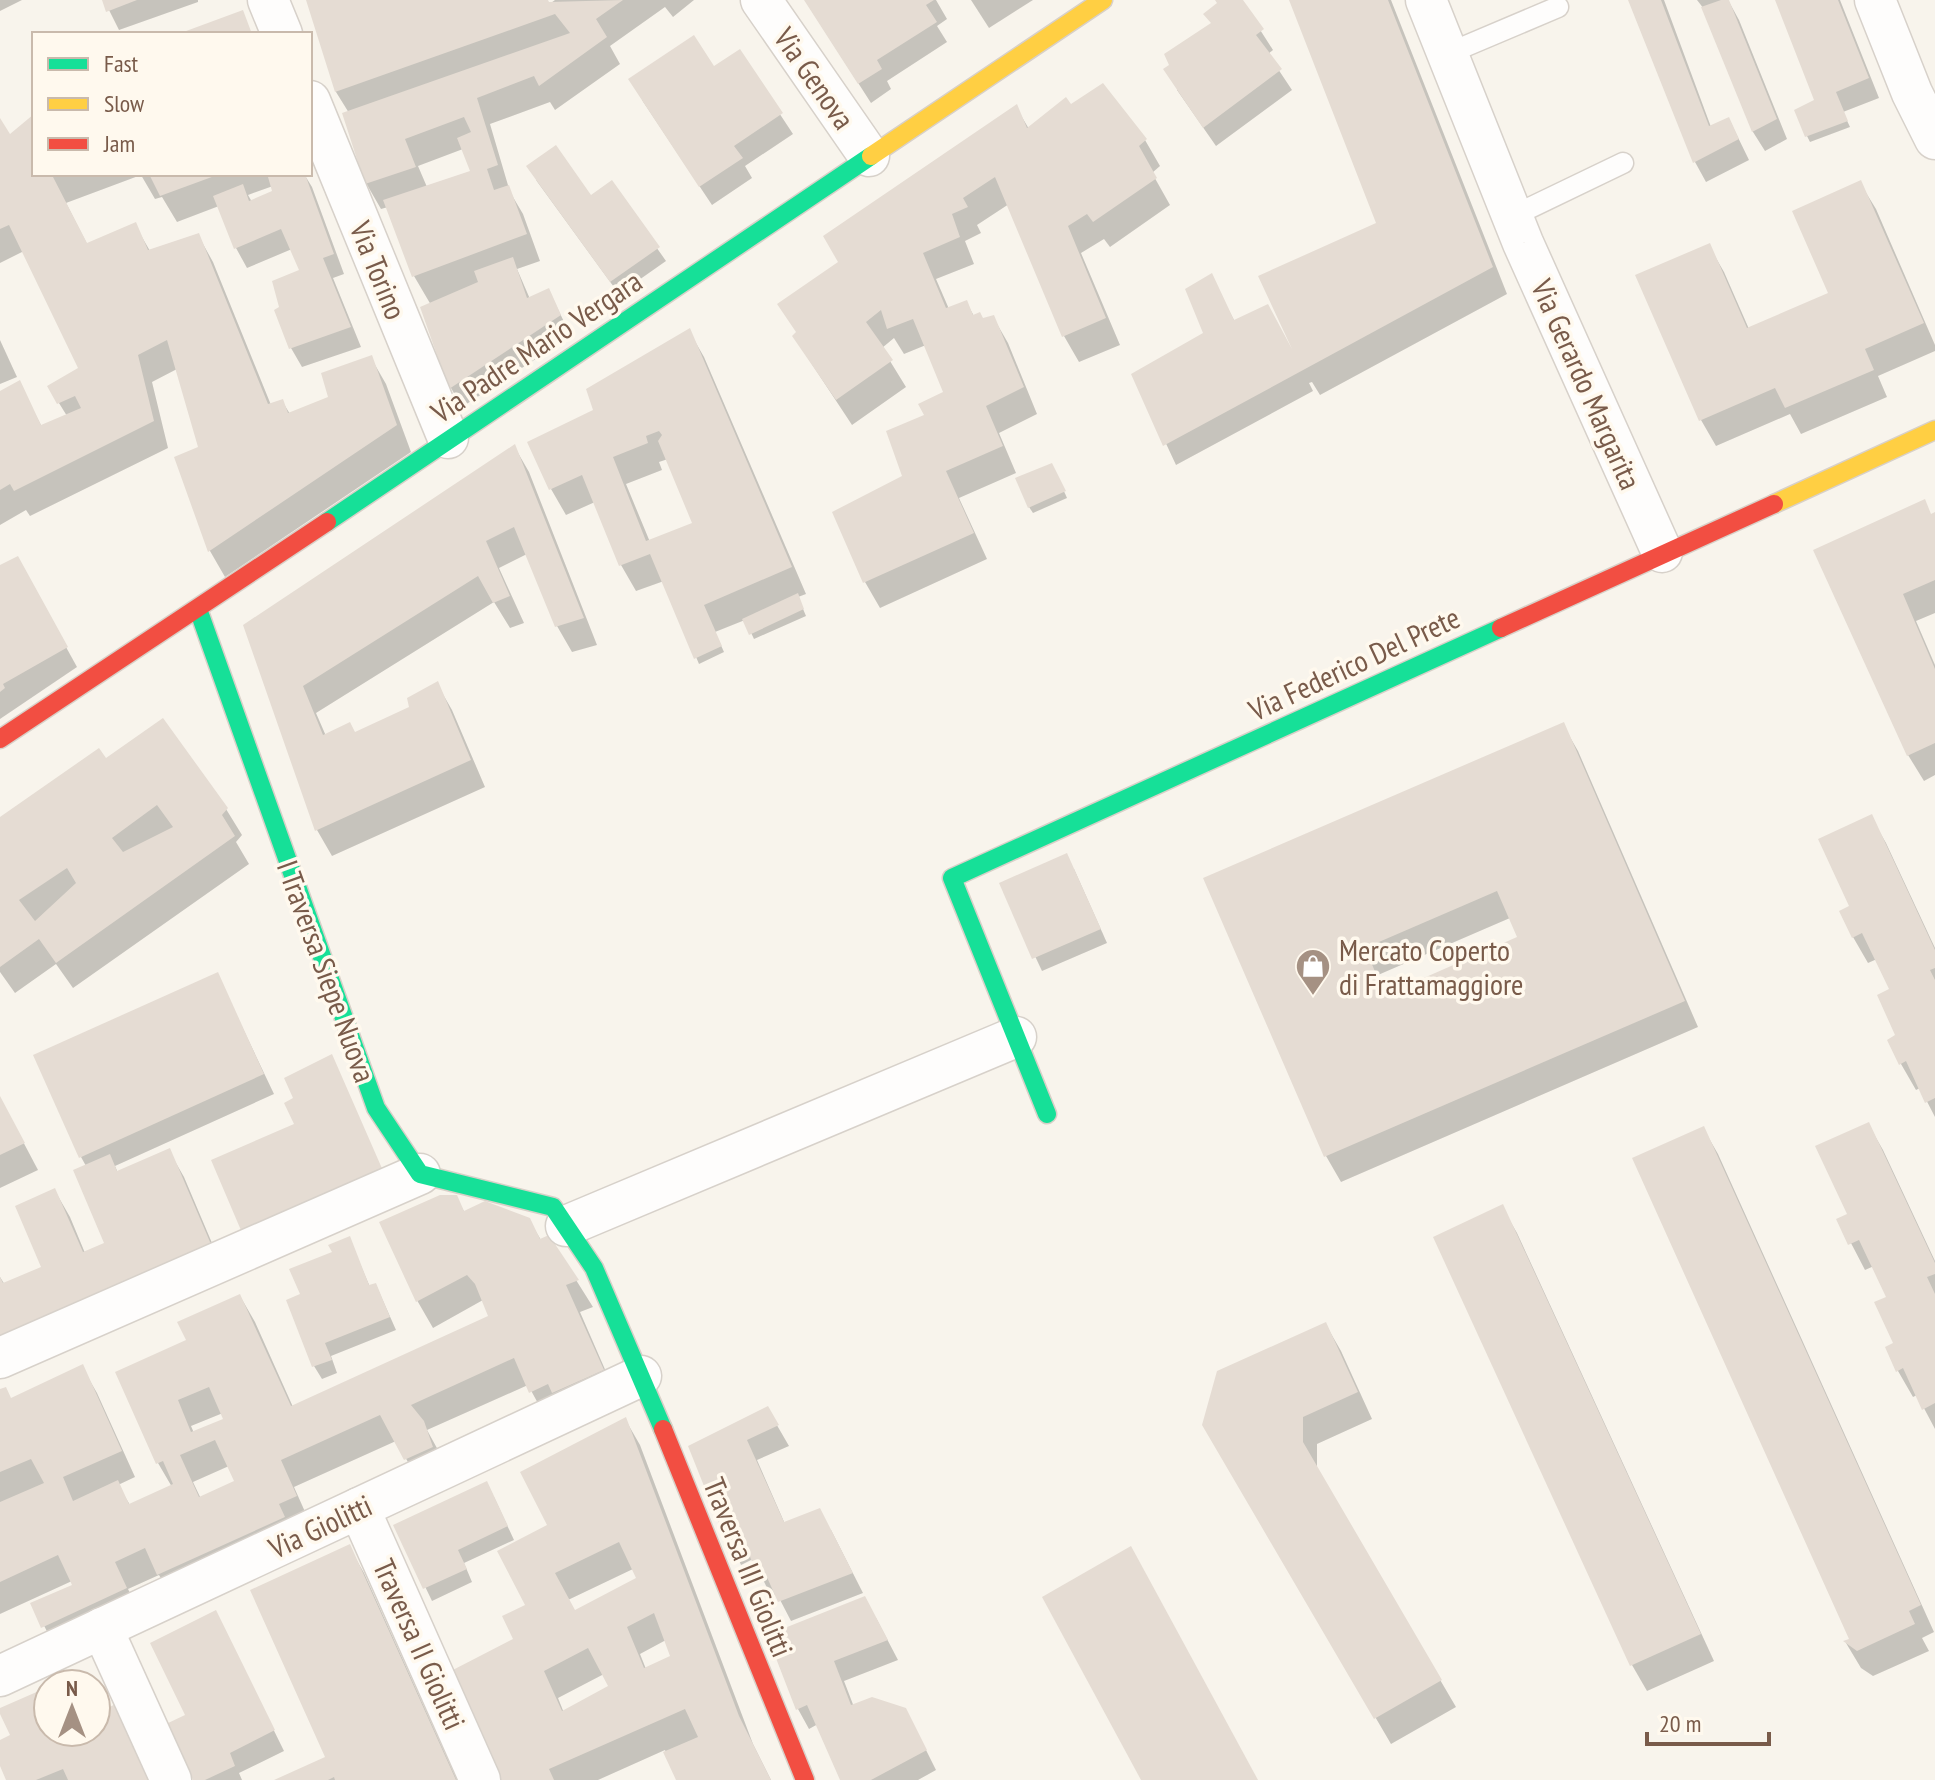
<svg xmlns="http://www.w3.org/2000/svg" width="1935" height="1780" font-family="'PT Sans Narrow',sans-serif">
<style>
.shadow{fill:#0003;fill-rule:evenodd}
.building{fill:#e5dcd3;fill-rule:evenodd}
.lines{fill:none;stroke-linecap:round;stroke-linejoin:round}
.lane-casing{stroke:#d7d1ca;stroke-width:23}
.street-casing{stroke:#d7d1ca;stroke-width:43}
.fast-casing{stroke:#d8d0c8;stroke-width:21}
.slow-casing{stroke:#d8d0c8;stroke-width:21}
.jam-casing{stroke:#d8d0c8;stroke-width:21}
.lane{stroke:#fefdfc;stroke-width:20}
.street{stroke:#fefdfc;stroke-width:40}
.fast{stroke:#16e098;stroke-width:18}
.slow{stroke:#ffcf43;stroke-width:18}
.jam{stroke:#f24e42;stroke-width:18}
.labels{text-anchor:middle;dominant-baseline:central;stroke-width:7;stroke-linejoin:round;paint-order:stroke}
.street-label{font-size:30px;fill:#795b4a;stroke:#fff9ee}
.poi-label{font-size:30px;fill:#795b4a;stroke:#fff9ee;text-anchor:start}
</style>
<rect width="100%" height="100%" fill="#f8f4ec"/>
<!-- shadow -->
<g class="shadow">
<path d="M0 0H22L0 11Z"/>
<path d="M104 0H198V2L119 30Z"/>
<path d="M308 0H545L548 5 555 0H694L673 17 665 7 610 46 620 64 555 110 550 102 490 124 510 192 523 214 540 261 517 269 530 299 549 291 571 336 462 407 451 388 423 308 431 305 414 276 388 207 381 209 366 183 349 113 336 92ZM463 149 472 172 427 187 418 166Z"/>
<path d="M805 0H936L947 19 937 26 947 42 887 81 891 89 871 103Z"/>
<path d="M971 0H1033L989 28Z"/>
<path d="M1216 0H1241L1273 50 1268 54 1292 90 1216 146 1177 90 1212 25 1218 4Z"/>
<path d="M1292 0H1391L1507 294 1320 395 1312 382 1309 383 1313 391 1176 465 1134 375 1205 334 1211 276 1235 322 1295 356 1379 224Z"/>
<path d="M1630 0H1664L1711 127 1729 119 1749 160 1706 182 1695 162Z"/>
<path d="M1697 0H1728L1739 20 1787 139 1765 151 1753 132 1704 9Z"/>
<path d="M1777 0H1840L1879 98 1843 112 1850 127 1810 142 1807 136 1797 111 1818 102Z"/>
<path d="M739 52 793 134 745 166 752 178 712 205 642 100 713 69Z"/>
<path d="M1016 107 1029 129 1071 107 1145 140 1160 166 1152 173 1170 205 1110 247 1104 239 1081 253 1120 345 1079 362 1064 336 1009 204 977 225 981 233 965 241 974 264 936 279 949 309 966 302 974 316 982 320 993 317 1008 343 1037 414 999 433 1016 473 959 498 987 559 880 608 865 582 926 416 946 393 926 345 904 354 894 338 882 348 906 387 852 425 794 337 840 262Z"/>
<path d="M34 116V174H304L312 187 344 274 333 278 361 347 302 367 291 348 282 308 302 272 292 249 247 268 236 248 219 206 177 222 162 197 155 199 141 175 66 203 87 244 135 225 150 251 198 235 213 262 271 405 282 401 290 414 331 399 371 358 386 384 411 452 225 577 210 551 176 458 200 448 177 369 152 382 168 448 30 516 26 510 0 525V393L19 383 42 427 67 416 49 387 81 368 24 251 0 263V122L9 137ZM273 186 274 192 252 202 248 195Z"/>
<path d="M536 180 591 198 611 183 666 261 619 294Z"/>
<path d="M1860 183 1876 209 1935 345V351L1878 376 1887 397 1801 434 1790 414 1716 446 1701 420 1638 276 1709 246 1724 272 1749 329 1830 294Z"/>
<path d="M689 331 704 357 806 594 798 597 806 616 754 639 745 620 715 632 724 652 699 664 664 581 636 591 621 565 595 502 566 515 551 489 595 411ZM668 459 695 524 650 542 626 484 662 470 659 462Z"/>
<path d="M0 340 17 377 0 384Z"/>
<path d="M514 446 529 472 597 645 572 652 557 626 527 554 499 568 524 623 510 628 494 602 316 713 326 736 355 735 411 708 437 684 452 710 485 787 332 856 317 830 246 626Z"/>
<path d="M1055 471 1067 498 1033 513 1029 507Z"/>
<path d="M1935 514V613L1916 621 1935 665V775L1924 781 1908 755 1816 551Z"/>
<path d="M0 568 28 578 77 667 0 719Z"/>
<path d="M1563 725 1578 751 1698 1027 1341 1182 1326 1156 1205 879ZM1510 918 1519 938 1387 996 1378 975Z"/>
<path d="M106 761 226 809 242 835 236 842 249 864 73 988 56 964 15 993 0 972V820Z"/>
<path d="M1871 817 1886 843 1935 948V1117L1920 1088 1916 1090 1901 1064 1891 990 1877 959 1868 963 1853 937 1852 907Z"/>
<path d="M1074 869 1107 943 1042 971 1001 884Z"/>
<path d="M217 974 274 1094 115 1166 118 1173 169 1151 184 1177 226 1276 0 1372V1277L5 1285 44 1268 55 1191 70 1217 85 1253 106 1244 86 1166 81 1157Z"/>
<path d="M0 1098 38 1170 0 1188Z"/>
<path d="M1868 1124 1883 1150 1935 1261V1429L1917 1395 1913 1397 1898 1371 1888 1298 1874 1266 1865 1270 1839 1220 1850 1215Z"/>
<path d="M1703 1128 1718 1154 1934 1632 1922 1638 1929 1651 1873 1676 1861 1668 1846 1643 1852 1641Z"/>
<path d="M456 1198 465 1213 529 1220 541 1240 549 1237 593 1307 580 1312 617 1397 546 1418 528 1385 427 1430 438 1450 421 1485 396 1441 294 1487 310 1523 174 1600 159 1575 128 1589 141 1615 58 1653 33 1604 75 1586 72 1581 0 1614V1392L12 1400 82 1367 97 1393 135 1477 118 1485 130 1505 172 1487 158 1463 117 1373 188 1341 240 1296 255 1322 293 1407 491 1317 483 1300 433 1328 418 1302 382 1223ZM223 1413 225 1420 194 1433 191 1426ZM229 1466 237 1482 201 1499 193 1482Z"/>
<path d="M1502 1207 1517 1233 1714 1661 1647 1691 1632 1665 1436 1238Z"/>
<path d="M349 1238 370 1287 376 1285 396 1330 331 1356 337 1373 322 1379 314 1366 302 1295Z"/>
<path d="M1326 1325 1341 1351 1372 1419 1317 1444V1470L1456 1707 1391 1744 1204 1424Z"/>
<path d="M767 1408 789 1446 757 1460 785 1524 831 1530 863 1593 791 1621 777 1594 771 1596 753 1559 741 1565 691 1447Z"/>
<path d="M625 1419 640 1445 753 1744 771 1780H678L665 1750 598 1780H500L516 1640 550 1526ZM633 1569 638 1579 575 1612 568 1600ZM666 1640 672 1657 646 1669 640 1654ZM604 1674 611 1686 564 1713 558 1698Z"/>
<path d="M494 1497 514 1540 464 1563 472 1582 432 1601 396 1526Z"/>
<path d="M349 1547 364 1573 457 1780H279L328 1758Z"/>
<path d="M876 1618 898 1660 844 1681 854 1707 916 1730 936 1770 918 1780H842L818 1724 809 1729 798 1709 770 1636Z"/>
<path d="M226 1633 284 1751 239 1773 242 1780H196L188 1716Z"/>
<path d="M48 1689V1732H96V1716L151 1780H8L0 1761V1742L12 1736Z"/>
</g>
<!-- building -->
<g class="building">
<path d="M102 0H137L106 12Z"/>
<path d="M306 0H548L549 2 623 0 596 19 607 37 539 86 534 76 477 98 498 165 487 169 494 190 509 185 527 234 412 277 383 200 470 171 457 138 471 132 464 117 405 139 416 167 365 184 342 113 570 33 555 14 335 92Z"/>
<path d="M804 0H934L926 5 937 22 877 60 882 69 858 84Z"/>
<path d="M1215 0H1243L1264 29 1256 35 1282 69 1203 128 1163 69 1169 65 1164 54 1211 23 1203 14 1217 3Z"/>
<path d="M1289 0H1388L1493 267 1163 446 1131 374 1203 333 1185 289 1212 273 1234 320 1268 304 1292 349 1258 276 1376 223Z"/>
<path d="M1628 0H1661L1709 126 1729 117 1739 139 1693 163Z"/>
<path d="M1721 0H1729L1777 119 1752 132 1701 7Z"/>
<path d="M1775 0H1838L1869 78 1836 92 1848 121 1805 137 1794 110 1814 100Z"/>
<path d="M243 10 252 34H178Z"/>
<path d="M694 35 714 66 740 49 783 113 734 146 743 158 699 187 628 79Z"/>
<path d="M1103 83 1147 139 1139 146 1157 178 1093 222 1087 214 1068 226 1106 318 1062 337 995 177 963 198 968 207 952 214 960 237 923 253 946 308 967 300 973 315 980 312 983 318 994 315 1024 387 986 406 1003 446 946 471 974 533 863 583 832 512 902 476 886 431 924 415 918 404 943 392 913 319 887 329 881 310 866 322 893 360 836 400 792 336 796 332 777 304 838 262 823 236 1017 104 1027 128 1066 97 1071 104Z"/>
<path d="M34 114V174H59L53 177 87 243 136 222 148 250 199 233 268 404 283 399 288 413 328 397 321 373 372 355 397 425 208 552 174 457 198 447 167 340 138 355 154 421 14 491 10 484 0 490V391L20 380 41 425 81 408 75 396 57 404 47 386 78 368 9 225 0 229V118L10 134Z"/>
<path d="M556 145 591 195 612 180 660 247 610 282 526 166Z"/>
<path d="M149 174H220L160 196Z"/>
<path d="M277 174H305L334 254 323 258 351 327 289 349 274 310 279 307 272 281 299 270 281 229 234 249 213 196 243 184 249 201 272 191 268 177Z"/>
<path d="M1861 180 1924 323 1865 349 1874 370 1785 408 1775 388 1699 421 1635 275 1710 243 1747 328 1749 327 1828 293 1792 211Z"/>
<path d="M513 257 527 298 549 288 561 315 449 389 420 307 478 282 474 271Z"/>
<path d="M690 328 792 567 704 605 722 646 694 659 650 554 619 566 582 475 549 490 527 442 593 410 586 389ZM659 431 662 435 658 441 692 523 646 541 613 457 648 443 646 436Z"/>
<path d="M515 444 584 618 555 627 514 527 486 541 510 596 493 603 478 576 303 686 323 735 350 722 355 732 409 707 407 698 438 681 471 760 315 831 243 625Z"/>
<path d="M1052 463 1066 491 1028 508 1015 478Z"/>
<path d="M1925 499 1931 514 1935 512V580L1903 594 1935 669V743L1907 756 1813 550Z"/>
<path d="M18 556 68 647 3 684 5 688 0 692V565Z"/>
<path d="M798 593 804 609 749 635 742 619Z"/>
<path d="M163 718 228 808 222 815 235 836 56 963 39 939 0 967V817L99 748 106 758ZM157 805 173 827 123 852 112 838ZM67 868 76 883 35 921 19 900Z"/>
<path d="M1564 722 1685 1001 1324 1157 1203 878ZM1497 891 1517 937 1385 995 1365 948Z"/>
<path d="M1872 814 1935 950V968L1930 970 1935 980V1098L1925 1103 1906 1061 1899 1065 1887 1040 1895 1035 1877 995 1889 989 1862 933 1852 938 1839 911 1849 906 1818 839Z"/>
<path d="M1067 853 1101 929 1032 959 999 883Z"/>
<path d="M218 972 264 1074 79 1158 33 1055Z"/>
<path d="M332 1054 384 1173 243 1235 211 1160 294 1124 284 1103 293 1098 284 1078Z"/>
<path d="M0 1096 25 1143 0 1155Z"/>
<path d="M1869 1122 1935 1263V1274L1927 1277 1935 1294V1403L1922 1410 1903 1368 1896 1372 1885 1347 1893 1343 1874 1302 1886 1297 1859 1240 1848 1245 1836 1219 1847 1214 1815 1146Z"/>
<path d="M1704 1126 1921 1605 1909 1611 1915 1624 1857 1651 1843 1641 1849 1639 1632 1158Z"/>
<path d="M170 1148 213 1249 0 1340V1277L3 1283 41 1267 15 1206 55 1188 83 1252 104 1243 73 1170 110 1154 117 1171Z"/>
<path d="M440 1195H457L464 1211 485 1201 530 1218 540 1239 549 1235 579 1280 566 1285 604 1370 552 1393 548 1384 529 1393 514 1358 411 1405 424 1421 433 1447 404 1460 380 1415 281 1460 297 1496 279 1504 285 1517 157 1575 145 1548 115 1562 127 1588 41 1628 30 1603 72 1585 58 1555 0 1582V1502L44 1483 31 1459 0 1472V1389L6 1387 11 1398 83 1364 122 1451 63 1477 73 1501 118 1480 129 1504 173 1484 163 1461 156 1464 115 1372 186 1340 177 1322 240 1294 291 1406 488 1316 475 1284 467 1275 416 1302 379 1222ZM209 1387 223 1419 191 1432 178 1400ZM215 1440 234 1481 199 1497 180 1455Z"/>
<path d="M1503 1204 1701 1634 1630 1666 1433 1237Z"/>
<path d="M350 1236 369 1285 376 1283 390 1317 325 1343 332 1360 312 1367 286 1300 300 1294 289 1269 332 1252 328 1245Z"/>
<path d="M1326 1322 1358 1392 1303 1417V1442L1442 1680 1374 1719 1202 1425 1217 1371Z"/>
<path d="M768 1406 779 1425 747 1440 784 1522 820 1508 853 1573 778 1602 766 1575 758 1577 743 1539 728 1546 688 1446Z"/>
<path d="M626 1417 739 1716 771 1780H676L663 1752 698 1737 685 1709 549 1769 554 1780H498L447 1673 513 1639 502 1616 525 1605 497 1551 547 1525 520 1472ZM619 1542 636 1578 575 1610 555 1573ZM654 1613 670 1656 644 1668 627 1627ZM588 1648 608 1686 562 1711 544 1671Z"/>
<path d="M487 1481 508 1526 458 1550 467 1569 423 1589 393 1525Z"/>
<path d="M350 1544 456 1780H335L334 1777 328 1780H274L325 1757 250 1590Z"/>
<path d="M1131 1546 1258 1780H1141L1042 1597Z"/>
<path d="M865 1596 888 1640 834 1661 851 1705 872 1697 906 1708 927 1750 871 1780H840L807 1705 796 1710 767 1635Z"/>
<path d="M216 1610 275 1730 230 1753 235 1766 205 1780H193L166 1724 185 1715 150 1643Z"/>
<path d="M77 1674 81 1684H54Z"/>
<path d="M48 1687V1732H96V1713L116 1704 150 1780H68L63 1769 36 1780H6L0 1766V1740L10 1735 0 1714V1708Z"/>
</g>
<g class="lines">
<!-- lane casing -->
<g class="lane-casing">
<g id="lane">
<path d="M1447 54 1558 7"/>
<path d="M1513 216 1623 163"/>
</g>
</g>
<!-- street casing -->
<g class="street-casing">
<g id="street">
<path d="M268 0 282 34"/>
<path d="M761 0 869 156"/>
<path d="M1426 0 1523 243 1662 552"/>
<path d="M1875 0 1912 93 1935 139"/>
<path d="M310 101 448 438"/>
<path d="M566 1226 1016 1037"/>
<path d="M0 1358 420 1174"/>
<path d="M359 1508 480 1780"/>
<path d="M102 1628 171 1780"/>
<path d="M0 1676 641 1376"/>
</g>
</g>
<!-- fast casing -->
<g class="fast-casing">
<g id="fast">
<path d="M327 522 871 156"/>
<path d="M198 609 376 1108 420 1174 553 1207 594 1268 663 1429"/>
<path d="M1047 1114 952 878 1501 628"/>
</g>
</g>
<!-- slow casing -->
<g class="slow-casing">
<g id="slow">
<path d="M871 156 1103 0"/>
<path d="M1774 504 1935 430"/>
</g>
</g>
<!-- jam casing -->
<g class="jam-casing">
<g id="jam">
<path d="M1501 628 1774 504"/>
<path d="M0 739 327 522"/>
<path d="M663 1429 805 1780"/>
</g>
</g>
<!-- lane -->
<use href="#lane" class="lane"/>
<!-- street -->
<use href="#street" class="street"/>
<!-- fast -->
<use href="#fast" class="fast"/>
<!-- slow -->
<use href="#slow" class="slow"/>
<!-- jam -->
<use href="#jam" class="jam"/>
</g>
<!-- icons -->
<defs>
<g id="shop-pin" transform="scale(1.8)"><path d="M0 17L-7.5 6A9.5 9.5 0 1 1 7.5 6Z" fill="#a59183" stroke="#fff9ee"/><path d="M-5-2.5h2.3a2.7 3.5 0 0 1 5.4 0H5L5.5 6h-11ZM-1.5-2.5h3a1.5 2.3 0 0 0-3 0Z" fill="#fff"/></g>
</defs>
<g fill-rule="evenodd">
<use href="#shop-pin" x="1313" y="966"/>
</g>
<g class="labels">
<!-- street labels -->
<g class="street-label">
<text transform="translate(815 78) rotate(55)">Via Genova</text>
<text transform="translate(379 270) rotate(68)">Via Torino</text>
<text transform="translate(536 346) rotate(-34)">Via Padre Mario Vergara</text>
<text transform="translate(1587 384) rotate(66)">Via Gerardo Margarita</text>
<text transform="translate(1354 663) rotate(-25)">Via Federico Del Prete</text>
<text transform="translate(327 971) rotate(70)">I Traversa Siepe Nuova</text>
<text transform="translate(320 1526) rotate(-25)">Via Giolitti</text>
<text transform="translate(749 1567) rotate(68)">Traversa III Giolitti</text>
<text transform="translate(420 1644) rotate(66)">Traversa II Giolitti</text>
</g>
<!-- poi labels -->
<g class="poi-label">
<text x="1339" y="949">Mercato Coperto<tspan x="1339" dy="34">di Frattamaggiore</tspan></text>
</g>
</g>
<!-- legend -->
<rect x="32" y="32" width="280" height="144" fill="#fff9ee" stroke="#c9baac" stroke-width="2"/>
<rect x="48" y="58" width="40" height="12" fill="#16e098" stroke="#c9baac" stroke-width="2"/>
<text x="104" y="72" font-size="24" fill="#795b4a">Fast</text>
<rect x="48" y="98" width="40" height="12" fill="#ffcf43" stroke="#c9baac" stroke-width="2"/>
<text x="104" y="112" font-size="24" fill="#795b4a">Slow</text>
<rect x="48" y="138" width="40" height="12" fill="#f24e42" stroke="#c9baac" stroke-width="2"/>
<text x="104" y="152" font-size="24" fill="#795b4a">Jam</text>
<!-- north arrow -->
<g transform="translate(72 1708)"><circle r="38" fill="#fff9ee" stroke="#c9baac" stroke-width="2"/>
<path d="M0-6L14 30L0 20L-14 30Z" fill="#a59183"/>
<text y="-12" font-size="22" font-weight="bold" text-anchor="middle" fill="#795b4a">N</text>
</g>
<!-- scale -->
<path d="M1647 1732v12h122v-12" fill="none" stroke="#795b4a" stroke-width="4"/>
<text x="1659" y="1732" font-size="24" fill="#795b4a" stroke="#fff9ee" stroke-width="6" paint-order="stroke">20 m</text>
</svg>
